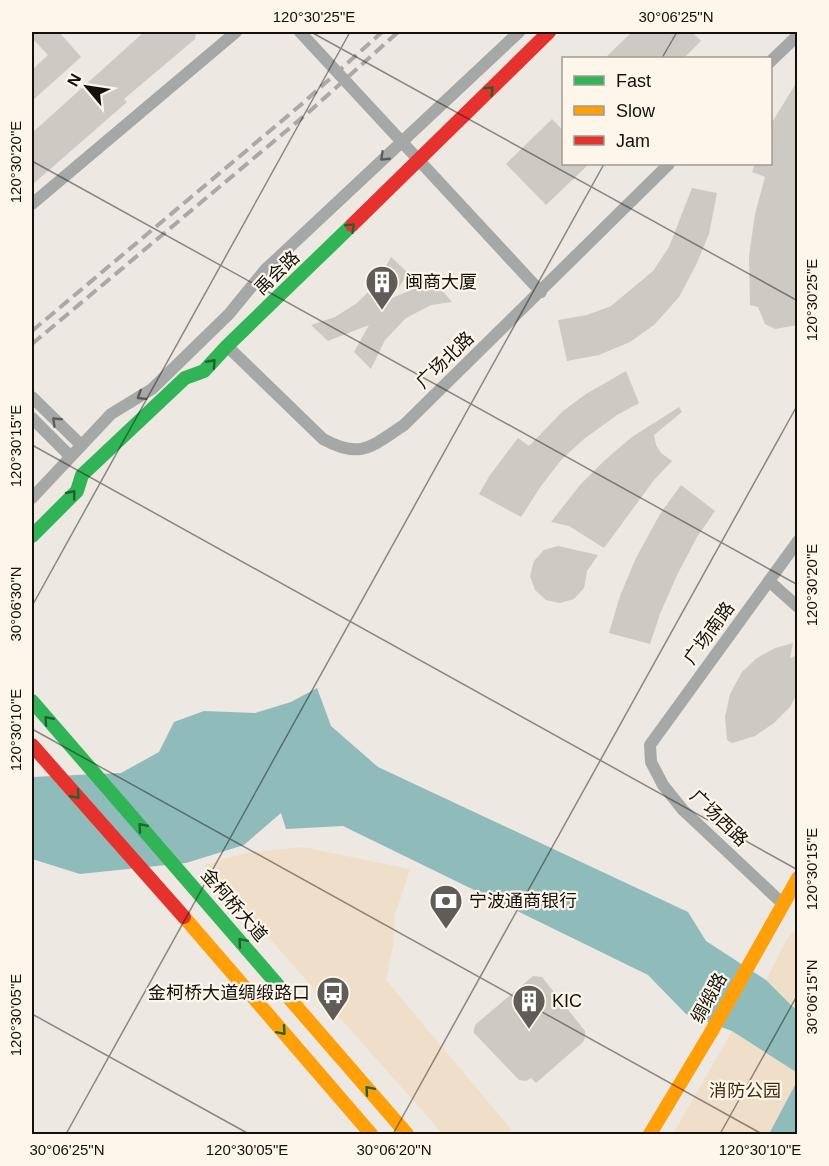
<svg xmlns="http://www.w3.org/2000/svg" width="829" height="1166" font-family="Arial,'Noto Sans SC',sans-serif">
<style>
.green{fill:#f0dfc8}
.water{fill:#90bbbb}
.building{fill:#cdc9c3}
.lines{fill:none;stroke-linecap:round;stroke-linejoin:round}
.street{stroke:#a6a8a7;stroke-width:12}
.fast{stroke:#30b455;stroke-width:14}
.slow{stroke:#ff9f0a;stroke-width:14}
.jam{stroke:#e5322d;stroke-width:14}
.rail{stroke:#aaa9a6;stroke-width:4;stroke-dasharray:12 6;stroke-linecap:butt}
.oneway{stroke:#226230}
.oneway2{stroke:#5d5c5a}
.ticks{fill:none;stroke:#14110c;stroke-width:1.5;stroke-opacity:0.45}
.labels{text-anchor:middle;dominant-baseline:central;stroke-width:4.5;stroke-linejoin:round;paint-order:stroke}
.street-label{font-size:18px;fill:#14110c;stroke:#fff6eb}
.poi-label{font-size:18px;fill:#14110c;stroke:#fff6eb;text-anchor:start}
.park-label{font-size:18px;fill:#432e0c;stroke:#fff6eb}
.neatline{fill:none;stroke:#14110c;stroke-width:2}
.ticks-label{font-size:15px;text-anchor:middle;fill:#14110c}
</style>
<rect width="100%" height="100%" fill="#ede8e1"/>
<!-- green -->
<g class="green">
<path d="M303 847 410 869 395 915 393 945 386 980 515 1134H443L204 865 245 853Z"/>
<path d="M797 928V1009L794 1008 766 980 787 939Z"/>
<path d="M732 1031 796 1072 795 1085 769 1134H673Z"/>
</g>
<!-- water -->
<path class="water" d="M317 688 331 726 378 767 688 912 706 941 766 980 793 1007 797 1009V1134H769L795 1085 796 1072 732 1031 686 1014 648 975 343 826 286 829 281 813 244 845 186 863 80 874 32 859V777L121 773 159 752 174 722 204 711 255 713 291 702Z"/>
<!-- building -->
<g class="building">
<path d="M32 32H59L81 57 32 101V70L48 55 32 38Z"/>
<path d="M144 32H196L195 39 124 99 127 102 32 185V133Z"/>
<path d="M632 32H692L701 41 684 58H605Z"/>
<path d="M798 80V325L775 329 765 324 758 307 750 305 749 256 755 214 765 177 752 172 755 164H771V124Z"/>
<path d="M552 119 564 131V164H589L546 205 506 164Z"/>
<path d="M692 188 717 193 709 234 696 265 679 297 654 325 630 342 599 355 567 361 558 320 587 315 611 306 653 271 669 247Z"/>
<path d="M391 257 408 273 392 298 434 281 452 302 431 305 406 318 385 340 371 369 354 352 369 325 328 341 311 325 335 317 357 303 377 283Z"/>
<path d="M626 371 639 403 617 415 584 439 562 459 541 486 521 517 479 494 490 475 518 438 529 446 563 411 586 394Z"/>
<path d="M679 407 682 412 654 435 656 445 661 453 672 461 654 480 604 548 569 526 551 522 580 485 605 460 632 437Z"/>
<path d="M681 485 715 511 697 537 677 575 660 614 650 644 609 633 620 596 636 558 660 514Z"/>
<path d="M558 546 598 555 587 571 584 588 574 599 560 603 546 600 535 590 530 576 534 561 544 550Z"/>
<path d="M793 643 790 658 798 655V692L790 707 774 723 755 736 732 743 727 740 725 717 730 694 742 672 757 658 775 648Z"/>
<path d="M533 976 542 977 585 1031V1037L583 1042 536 1083 531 1078 526 1081 519 1080 474 1033V1029L476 1024Z"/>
</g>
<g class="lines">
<!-- street -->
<g class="street">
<path d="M300 32 541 292"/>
<path d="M770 62 798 35"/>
<path d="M32 204 236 32"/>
<path d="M227 346 323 439C361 460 372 446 404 425L669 164"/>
<path d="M32 397 81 445"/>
<path d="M32 418 70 456"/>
<path d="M32 498 111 414 152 389 229 314 265 270 519 32"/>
<path d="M769 581 798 607"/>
<path d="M783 904 683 810 663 785 651 762 650 745 798 541"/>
</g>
<!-- fast -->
<g class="fast">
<path d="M32 536 77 491 82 475 185 378 204 371 227 346 352 225"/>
<path d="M32 701 289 998"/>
</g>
<!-- slow -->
<g class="slow">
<path d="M184 917 371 1134"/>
<path d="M289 998 407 1134"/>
<path d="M650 1134 710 1034 798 878"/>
</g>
<!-- jam -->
<g class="jam">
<path d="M352 225 549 32"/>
<path d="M32 745 184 917"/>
</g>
<!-- rail -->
<g class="rail">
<path d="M32 331 303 103 382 32"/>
<path d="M32 344 310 111 398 32"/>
</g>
</g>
<!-- one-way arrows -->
<defs><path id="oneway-chevron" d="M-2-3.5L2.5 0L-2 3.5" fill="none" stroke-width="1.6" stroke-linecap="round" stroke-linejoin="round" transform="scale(1.5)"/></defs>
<g class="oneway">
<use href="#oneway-chevron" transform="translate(490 90) rotate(-44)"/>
<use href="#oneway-chevron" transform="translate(351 227) rotate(-44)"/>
<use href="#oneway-chevron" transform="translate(212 363) rotate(-48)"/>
<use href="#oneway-chevron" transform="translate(72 494) rotate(-51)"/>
<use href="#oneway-chevron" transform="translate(48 720) rotate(-132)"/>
<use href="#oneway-chevron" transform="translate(76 795) rotate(48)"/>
<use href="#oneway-chevron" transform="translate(142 827) rotate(-131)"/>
<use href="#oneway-chevron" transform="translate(242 942) rotate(-131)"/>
<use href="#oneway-chevron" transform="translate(282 1031) rotate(49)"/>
<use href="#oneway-chevron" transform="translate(369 1090) rotate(-131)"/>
</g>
<g class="oneway2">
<use href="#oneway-chevron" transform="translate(384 157) rotate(137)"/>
<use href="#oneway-chevron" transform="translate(141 396) rotate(148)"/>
<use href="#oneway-chevron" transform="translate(56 421) rotate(-136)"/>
</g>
<!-- ticks -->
<path class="ticks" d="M311 32 798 301M662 58 677 32M32 161 798 585M32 445 798 870M32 606 350 32M32 729 762 1134M32 1014 249 1134M66 1134 604 164M393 1134 798 404M720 1134 798 994"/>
<!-- icons -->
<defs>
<g id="building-pin" transform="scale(1.725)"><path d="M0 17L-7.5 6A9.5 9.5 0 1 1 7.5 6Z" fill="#605c57" stroke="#fff6eb"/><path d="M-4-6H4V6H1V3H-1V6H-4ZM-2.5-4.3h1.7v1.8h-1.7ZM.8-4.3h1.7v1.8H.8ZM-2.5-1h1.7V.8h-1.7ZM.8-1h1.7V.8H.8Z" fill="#fff"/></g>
<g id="bank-pin" transform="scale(1.725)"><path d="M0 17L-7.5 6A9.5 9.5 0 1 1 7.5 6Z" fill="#605c57" stroke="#fff6eb"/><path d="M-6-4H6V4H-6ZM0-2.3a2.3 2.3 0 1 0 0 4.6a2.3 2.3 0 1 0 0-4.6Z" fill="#fff"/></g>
<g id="bus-pin" transform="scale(1.725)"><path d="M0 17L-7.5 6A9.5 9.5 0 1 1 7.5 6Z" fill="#605c57" stroke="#fff6eb"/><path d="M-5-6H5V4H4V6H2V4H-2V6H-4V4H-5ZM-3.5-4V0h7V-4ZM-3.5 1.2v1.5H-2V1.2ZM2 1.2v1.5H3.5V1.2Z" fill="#fff"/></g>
</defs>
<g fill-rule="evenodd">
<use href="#building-pin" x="382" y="282"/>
<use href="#bank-pin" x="446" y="901"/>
<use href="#bus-pin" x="333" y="993"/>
<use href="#building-pin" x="529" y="1001"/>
</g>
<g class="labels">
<!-- street labels -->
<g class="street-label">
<text transform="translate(277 273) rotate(-44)">禹会路</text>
<text transform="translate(445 360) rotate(-44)">广场北路</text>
<text transform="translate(709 633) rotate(-54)">广场南路</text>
<text transform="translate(719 818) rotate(44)">广场西路</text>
<text transform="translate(234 905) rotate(49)">金柯桥大道</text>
<text transform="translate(709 998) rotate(-61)">绸缎路</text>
</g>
<!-- poi labels -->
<g class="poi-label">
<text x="405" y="282">闽商大厦</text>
<text x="469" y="901">宁波通商银行</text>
<text x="310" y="993" text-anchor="end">金柯桥大道绸缎路口</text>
<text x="552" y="1001">KIC</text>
</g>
<!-- park labels -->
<g class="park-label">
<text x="745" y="1091">消防公园</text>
</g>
</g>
<!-- border -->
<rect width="829" height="1166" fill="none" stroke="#fff6eb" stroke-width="66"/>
<!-- legend -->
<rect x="562" y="57" width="210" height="108" fill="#fff6eb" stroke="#a19a92" stroke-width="1.5"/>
<rect x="574" y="76" width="30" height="9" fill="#30b455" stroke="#a19a92" stroke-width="1.5"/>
<text x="616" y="87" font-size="18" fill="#14110c">Fast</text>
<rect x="574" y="106" width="30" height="9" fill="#ff9f0a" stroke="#a19a92" stroke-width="1.5"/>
<text x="616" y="117" font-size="18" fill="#14110c">Slow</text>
<rect x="574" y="136" width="30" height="9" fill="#e5322d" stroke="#a19a92" stroke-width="1.5"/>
<text x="616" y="147" font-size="18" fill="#14110c">Jam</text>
<!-- north arrow -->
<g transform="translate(87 87) rotate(299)" stroke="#fff6eb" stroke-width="4.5" paint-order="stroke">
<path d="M0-4.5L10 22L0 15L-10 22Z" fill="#14110c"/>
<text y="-9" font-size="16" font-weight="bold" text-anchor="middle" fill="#14110c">N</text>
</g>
<rect x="33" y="33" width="763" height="1100" class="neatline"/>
<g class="ticks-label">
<text x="314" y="22">120°30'25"E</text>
<text x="676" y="22">30°06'25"N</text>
<text transform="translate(16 162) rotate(-90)" y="5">120°30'20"E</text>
<text transform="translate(812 300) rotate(-90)" y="5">120°30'25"E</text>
<text transform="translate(16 446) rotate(-90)" y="5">120°30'15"E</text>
<text transform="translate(812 585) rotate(-90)" y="5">120°30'20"E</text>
<text transform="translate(16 604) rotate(-90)" y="5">30°06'30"N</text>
<text transform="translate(16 730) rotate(-90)" y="5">120°30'10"E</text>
<text transform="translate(812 869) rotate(-90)" y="5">120°30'15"E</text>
<text transform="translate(812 997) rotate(-90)" y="5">30°06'15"N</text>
<text transform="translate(16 1015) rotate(-90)" y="5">120°30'05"E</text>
<text x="67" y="1155">30°06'25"N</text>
<text x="247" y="1155">120°30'05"E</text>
<text x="394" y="1155">30°06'20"N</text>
<text x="760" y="1155">120°30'10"E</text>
</g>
</svg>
